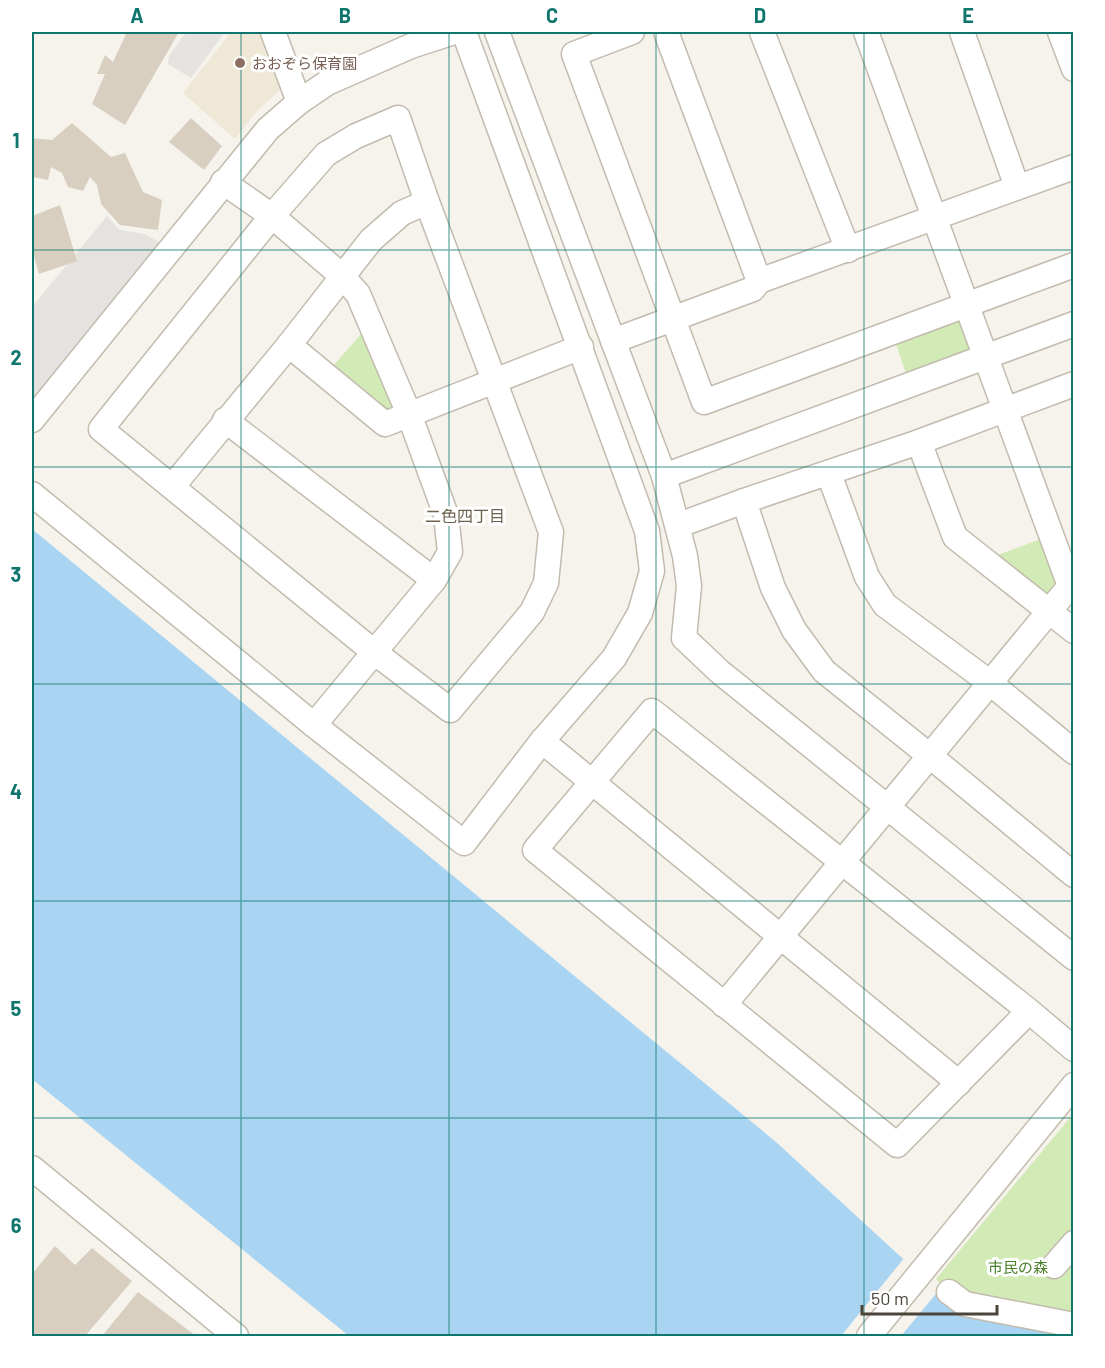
<svg xmlns="http://www.w3.org/2000/svg" width="1105" height="1368" font-family="Barlow,'Noto Sans JP',sans-serif">
<style>
.education{fill:#efe8d6}
.green{fill:#d2eab5}
.parking{fill:#e5e3e0}
.water{fill:#a9d4f2}
.pier{fill:#f6f3ec}
.building{fill:#d8cfc1}
.lines{fill:none;stroke-linecap:round;stroke-linejoin:round}
.minor-casing{stroke:#c2bbae;stroke-width:27}
.minor{stroke:#fff;stroke-width:24}
.grid{fill:none;stroke:#0f766e;stroke-width:1.5;stroke-opacity:0.55}
.education-dot{fill:#8d6e63;stroke:#fff;stroke-width:2}
.labels{text-anchor:middle;dominant-baseline:central;stroke-width:6;stroke-linejoin:round;paint-order:stroke}
.education-label{font-size:15px;fill:#785e54;stroke:#fff;text-anchor:start}
.park-label{font-size:15px;fill:#4a7f2a;stroke:#fff}
.neighbourhood-label{font-size:16px;fill:#6e6250;stroke:#fff}
.neatline{fill:none;stroke:#0f766e;stroke-width:2}
.grid-label{font-size:20px;text-anchor:middle;font-weight:bold;fill:#0f766e}
</style>
<rect width="100%" height="100%" fill="#f6f3ec"/>
<!-- education -->
<path class="education" d="M231 32H263L281 89 258 110 235 139 183 93Z"/>
<!-- green -->
<g class="green">
<path d="M962 315 974 353 908 379 895 341Z"/>
<path d="M364 331 396 408 384 413 332 367Z"/>
<path d="M1043 538 1059 580 1048 596 995 556Z"/>
<path d="M1073 1114V1332L966 1312 936 1279Z"/>
</g>
<!-- parking -->
<g class="parking">
<path d="M186 32H225L191 78 168 64 169 56Z"/>
<path d="M107 216 120 230 144 234 161 243 32 404V307Z"/>
</g>
<!-- water -->
<path class="water" d="M32 529 776 1142 964 1315 1073 1336H349L32 1079Z"/>
<!-- pier -->
<path class="pier" d="M905 1257 940 1289 901 1336H841Z"/>
<!-- building -->
<g class="building">
<path d="M127 32H179L125 125 92 104 105 74H97L105 55 113 62Z"/>
<path d="M191 118 222 146 204 170 169 142Z"/>
<path d="M72 123 111 157 125 153 143 192 162 200 158 230 120 225 101 204 97 185 90 177 83 191 68 187 62 173 51 167 48 180 32 177V138L52 140Z"/>
<path d="M60 205 77 261 39 274 32 249V216Z"/>
<path d="M55 1246 75 1265 92 1248 132 1281 85 1336H32V1274Z"/>
<path d="M138 1292 196 1336H102Z"/>
</g>
<g class="lines">
<!-- minor casing -->
<g class="minor-casing">
<g id="minor">
<path d="M273 32 299 102"/>
<path d="M497 32 664 476 685 556 689 586 684 638 720 672 1074 958"/>
<path d="M632 32 574 54 704 402 1074 265"/>
<path d="M666 32 759 281 1074 167"/>
<path d="M762 32 848 250"/>
<path d="M962 32 1017 187"/>
<path d="M1060 32 1074 69"/>
<path d="M223 182 272 216 342 276 358 294 409 414 446 515 450 552 434 580 314 725"/>
<path d="M613 341 753 289 759 281"/>
<path d="M289 345 385 424 581 347"/>
<path d="M1074 384 919 442 744 501 773 588 794 630 824 671 930 756 1074 875"/>
<path d="M32 420 268 129 299 102 327 83 411 46 454 32"/>
<path d="M225 420 434 580"/>
<path d="M919 442 955 537 1074 631"/>
<path d="M829 474 867 577 885 605 989 682 1074 752"/>
<path d="M664 476 1074 324"/>
<path d="M172 487 289 345 371 240 402 213 427 202 551 532 546 583 532 612 450 710 374 652 101 429 272 216 326 154 356 136 398 118 427 202"/>
<path d="M32 494 314 725 464 843 542 741 614 658 640 613 652 571 647 531 464 32"/>
<path d="M679 525 744 501"/>
<path d="M542 741 959 1083"/>
<path d="M724 1005 1070 586 866 32"/>
<path d="M1029 1011 897 1145 535 850 652 711 1029 1011 1074 1049"/>
<path d="M32 1168 236 1336"/>
<path d="M1054 1266 1074 1243"/>
<path d="M949 1292 965 1304 1074 1325"/>
<path d="M869 1336 1074 1085"/>
</g>
</g>
<!-- minor -->
<use href="#minor" class="minor"/>
</g>
<!-- grid -->
<path class="grid" d="M241 32V1336M449 32V1336M656 32V1336M864 32V1336M32 250H1074M32 467H1074M32 684H1074M32 901H1074M32 1118H1074"/>
<!-- markers -->
<circle class="education-dot" cx="240" cy="63" r="6"/>
<g class="labels">
<!-- education labels -->
<g class="education-label">
<text x="252" y="63">おおぞら保育園</text>
</g>
<!-- park labels -->
<g class="park-label">
<text x="1018" y="1267">市民の森</text>
</g>
<!-- neighbourhood labels -->
<g class="neighbourhood-label">
<text x="465" y="515">二色四丁目</text>
</g>
</g>
<!-- border -->
<rect width="1105" height="1368" fill="none" stroke="#ffffff" stroke-width="66"/>
<!-- scale -->
<path d="M862 1305v9h135v-9" fill="none" stroke="#4b4439" stroke-width="3"/>
<text x="871" y="1305" font-size="18" fill="#4b4439" stroke="#ffffff" stroke-width="4.5" paint-order="stroke">50 m</text>
<rect x="33" y="33" width="1039" height="1302" class="neatline"/>
<g class="grid-label">
<text x="137" y="23">A</text>
<text x="345" y="23">B</text>
<text x="552" y="23">C</text>
<text x="760" y="23">D</text>
<text x="968" y="23">E</text>
<text x="16" y="148">1</text>
<text x="16" y="365">2</text>
<text x="16" y="582">3</text>
<text x="16" y="799">4</text>
<text x="16" y="1016">5</text>
<text x="16" y="1233">6</text>
</g>
</svg>
